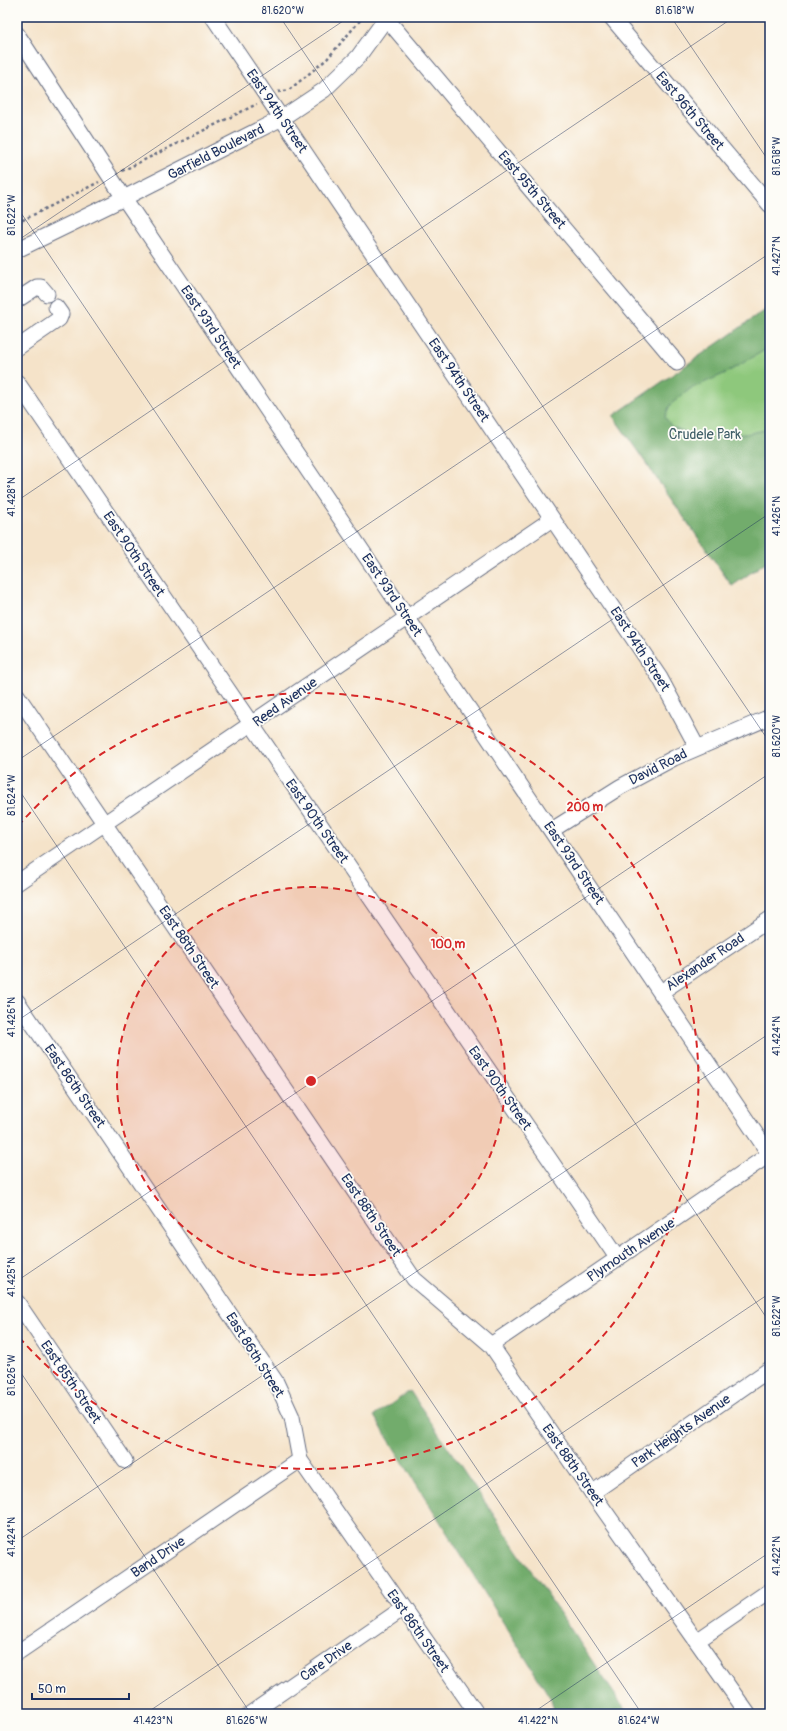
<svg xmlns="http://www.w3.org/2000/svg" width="787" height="1731" font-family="Pangolin,sans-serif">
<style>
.green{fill:#8ec87c;stroke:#547c6d}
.forest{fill:#72ac6c;stroke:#466e65}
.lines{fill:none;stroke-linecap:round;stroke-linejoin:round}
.minor-casing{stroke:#676e83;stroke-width:17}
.path{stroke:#676e83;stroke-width:2.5;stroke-dasharray:3 3;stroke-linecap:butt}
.minor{stroke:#fff;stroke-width:15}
.ticks{fill:none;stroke:#1b2f5e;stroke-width:1;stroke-opacity:0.45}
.ring{fill:none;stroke:#d62828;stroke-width:2;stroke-dasharray:7 5}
.labels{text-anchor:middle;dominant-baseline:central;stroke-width:3.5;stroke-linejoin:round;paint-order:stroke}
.street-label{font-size:14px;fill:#1b2f5e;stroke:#fdfcf7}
.park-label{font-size:14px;fill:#3e5d67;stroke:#fdfcf7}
.centre{fill:#d62828;stroke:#fdfcf7;stroke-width:2}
.ring-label{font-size:12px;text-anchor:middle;font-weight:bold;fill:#d62828;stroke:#fdfcf7;stroke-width:3.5;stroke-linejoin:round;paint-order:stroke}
.neatline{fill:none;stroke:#1b2f5e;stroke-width:1.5}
.ticks-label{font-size:10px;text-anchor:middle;fill:#1b2f5e}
</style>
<rect width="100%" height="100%" fill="#fdfcf7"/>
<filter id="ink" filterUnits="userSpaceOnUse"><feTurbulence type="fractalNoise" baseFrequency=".025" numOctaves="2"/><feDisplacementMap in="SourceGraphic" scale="8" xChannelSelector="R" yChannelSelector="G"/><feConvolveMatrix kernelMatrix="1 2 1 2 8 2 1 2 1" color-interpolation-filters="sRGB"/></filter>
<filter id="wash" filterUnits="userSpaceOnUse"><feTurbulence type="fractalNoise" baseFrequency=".012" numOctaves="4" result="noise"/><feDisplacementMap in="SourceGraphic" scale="16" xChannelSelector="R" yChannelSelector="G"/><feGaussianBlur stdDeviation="0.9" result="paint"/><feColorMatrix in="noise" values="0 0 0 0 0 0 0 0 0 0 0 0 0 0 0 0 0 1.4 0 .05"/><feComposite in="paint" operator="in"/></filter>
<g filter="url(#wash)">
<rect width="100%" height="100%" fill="#f5e3c9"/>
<!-- green -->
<path class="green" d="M770 307V559L732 586 613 416Z"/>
<!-- forest -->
<g class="forest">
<path d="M770 307V347L726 373 690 389 670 405 665 417 671 426 693 435 745 434 770 429V559L732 586 613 416Z"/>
<path d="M410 1391 628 1714H555L551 1699 374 1416Z"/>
</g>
</g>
<g filter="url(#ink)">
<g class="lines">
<!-- minor casing -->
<g class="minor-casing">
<g id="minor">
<path d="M213 17 660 678 697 747"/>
<path d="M611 17 770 205"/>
<path d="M386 18 677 363"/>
<path d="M17 34 124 198 770 1155"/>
<path d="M17 250 124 198 282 118 324 90 358 57 387 17"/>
<path d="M17 300 37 287H41L47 294"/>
<path d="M17 348 59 319 61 314 56 307"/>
<path d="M17 382 618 1259"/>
<path d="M17 695 414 1279 491 1345 592 1493 748 1714"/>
<path d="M552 830 620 787 674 758 770 717"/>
<path d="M17 883 552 519"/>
<path d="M661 992 770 919"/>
<path d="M17 1001 276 1382 292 1417 300 1460 477 1714"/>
<path d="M17 1302 125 1461"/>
<path d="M491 1345 770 1154"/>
<path d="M592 1493 770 1369"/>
<path d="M697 1641 770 1591"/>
<path d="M17 1653 300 1460"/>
<path d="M250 1714 402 1609"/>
</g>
</g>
<!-- path -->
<g class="path">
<path d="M278 92 289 90 327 59 363 17"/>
<path d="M122 171 257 104"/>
<path d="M17 223 99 182"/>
</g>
<!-- minor -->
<use href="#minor" class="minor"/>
</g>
</g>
<!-- ticks -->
<path class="ticks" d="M280 17 770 743M671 17 770 163M17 207 770 1323M17 241 349 17M17 501 734 17M17 761 770 253M17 787 642 1714M17 1021 770 513M17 1281 770 773M17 1367 251 1714M17 1541 770 1033M145 1714 770 1293M531 1714 770 1552"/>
<!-- distance rings -->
<circle cx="311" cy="1081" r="194" fill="#d62828" fill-opacity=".12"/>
<g class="ring">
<circle cx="311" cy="1081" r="194"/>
<path d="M18 826A388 388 0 1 1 18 1336"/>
</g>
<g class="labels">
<!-- street labels -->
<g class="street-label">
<text transform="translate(277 111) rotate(56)">East 94th Street</text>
<text transform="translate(690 111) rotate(50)">East 96th Street</text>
<text transform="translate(216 152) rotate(-27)">Garfield Boulevard</text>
<text transform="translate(532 190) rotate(50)">East 95th Street</text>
<text transform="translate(211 327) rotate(56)">East 93rd Street</text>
<text transform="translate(459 380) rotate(56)">East 94th Street</text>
<text transform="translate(134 554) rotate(56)">East 90th Street</text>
<text transform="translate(392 595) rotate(56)">East 93rd Street</text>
<text transform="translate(640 649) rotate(57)">East 94th Street</text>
<text transform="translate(285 702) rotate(-35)">Reed Avenue</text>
<text transform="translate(658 767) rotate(-27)">David Road</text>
<text transform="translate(317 821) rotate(55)">East 90th Street</text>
<text transform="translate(574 863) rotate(56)">East 93rd Street</text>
<text transform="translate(189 947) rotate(56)">East 88th Street</text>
<text transform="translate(705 962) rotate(-34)">Alexander Road</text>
<text transform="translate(75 1086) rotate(56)">East 86th Street</text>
<text transform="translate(500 1088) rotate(55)">East 90th Street</text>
<text transform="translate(371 1215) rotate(56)">East 88th Street</text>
<text transform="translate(631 1250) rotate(-34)">Plymouth Avenue</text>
<text transform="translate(255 1355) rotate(58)">East 86th Street</text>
<text transform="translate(71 1382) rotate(56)">East 85th Street</text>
<text transform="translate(681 1431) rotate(-35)">Park Heights Avenue</text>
<text transform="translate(573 1465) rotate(55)">East 88th Street</text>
<text transform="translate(158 1557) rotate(-34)">Band Drive</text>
<text transform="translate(418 1631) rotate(55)">East 86th Street</text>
<text transform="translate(326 1661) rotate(-35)">Care Drive</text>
</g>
<!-- park labels -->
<g class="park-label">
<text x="705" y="434">Crudele Park</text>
</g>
</g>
<circle cx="311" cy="1081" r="6" class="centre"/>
<g class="ring-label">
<text x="585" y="811">200 m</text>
<text x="448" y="948">100 m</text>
</g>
<!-- margin -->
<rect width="787" height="1731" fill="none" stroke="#fdfcf7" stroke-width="44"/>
<!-- scale -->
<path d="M32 1693v6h97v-6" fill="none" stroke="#1b2f5e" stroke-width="2"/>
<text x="38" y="1693" font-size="12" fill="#1b2f5e" stroke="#fdfcf7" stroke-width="3" paint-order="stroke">50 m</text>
<rect x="22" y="22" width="743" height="1687" class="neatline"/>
<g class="ticks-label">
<text x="283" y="14">81.620°W</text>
<text x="675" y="14">81.618°W</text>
<text transform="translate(776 156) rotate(-90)" y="4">81.618°W</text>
<text transform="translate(11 215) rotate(-90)" y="4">81.622°W</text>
<text transform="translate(776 256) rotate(-90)" y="4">41.427°N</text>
<text transform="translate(11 497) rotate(-90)" y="4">41.428°N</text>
<text transform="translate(776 516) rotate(-90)" y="4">41.426°N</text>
<text transform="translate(776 736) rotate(-90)" y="4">81.620°W</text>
<text transform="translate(11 795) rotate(-90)" y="4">81.624°W</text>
<text transform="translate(11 1017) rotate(-90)" y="4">41.426°N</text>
<text transform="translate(776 1036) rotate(-90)" y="4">41.424°N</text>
<text transform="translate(11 1277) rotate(-90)" y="4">41.425°N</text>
<text transform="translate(776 1316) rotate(-90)" y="4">81.622°W</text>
<text transform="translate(11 1375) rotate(-90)" y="4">81.626°W</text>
<text transform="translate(11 1537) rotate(-90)" y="4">41.424°N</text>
<text transform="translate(776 1556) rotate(-90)" y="4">41.422°N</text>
<text x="153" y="1724">41.423°N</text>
<text x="247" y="1724">81.626°W</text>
<text x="538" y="1724">41.422°N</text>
<text x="639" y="1724">81.624°W</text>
</g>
</svg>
